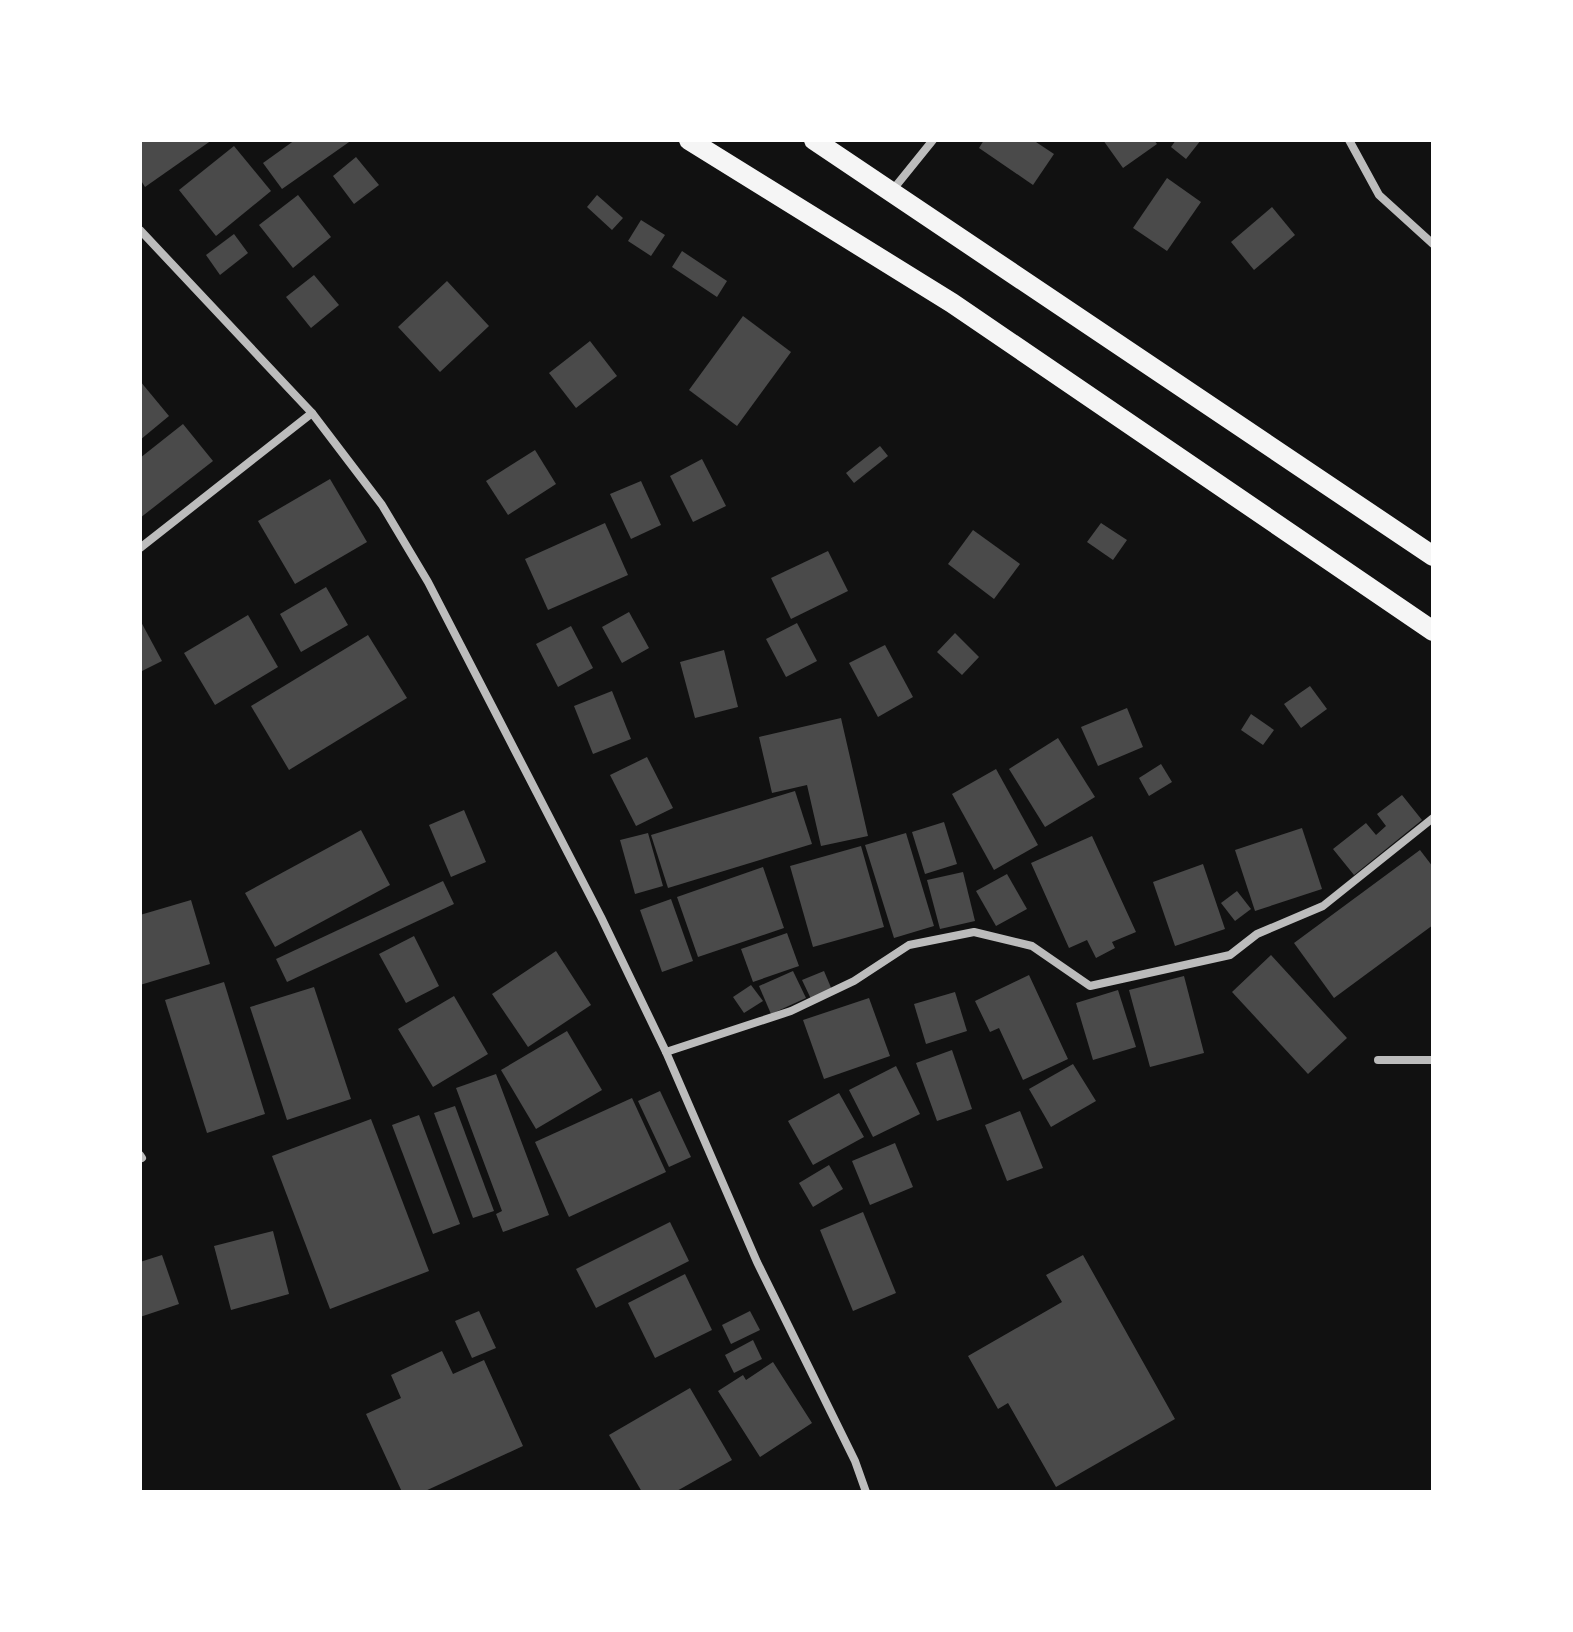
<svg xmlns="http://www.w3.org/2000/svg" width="1573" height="1632" font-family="Poppins,sans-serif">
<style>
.building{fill:#4a4a4a}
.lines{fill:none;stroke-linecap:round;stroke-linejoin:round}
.minor{stroke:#bcbcbc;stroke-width:8}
.primary{stroke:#f5f5f5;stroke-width:20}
</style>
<rect width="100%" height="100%" fill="#111"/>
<!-- building -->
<g class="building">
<path d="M140 140H212L145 187 140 179Z"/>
<path d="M295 140H352L282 189 263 163Z"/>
<path d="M984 140H1033L1054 154 1033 185 979 148Z"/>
<path d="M1103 140H1154L1157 144 1123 168Z"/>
<path d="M1176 140H1201L1186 159 1171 147Z"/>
<path d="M234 146 271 191 216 236 179 190Z"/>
<path d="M356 157 379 185 354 204 333 176Z"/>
<path d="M1167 178 1201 202 1167 251 1133 228Z"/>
<path d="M298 195 331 237 293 268 259 225Z"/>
<path d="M597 195 623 218 612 230 587 207Z"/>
<path d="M1272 207 1295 235 1254 270 1231 242Z"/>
<path d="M641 220 665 235 651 256 628 241Z"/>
<path d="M234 234 248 253 220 275 206 255Z"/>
<path d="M682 251 727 281 717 297 672 267Z"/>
<path d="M314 275 339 305 311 328 286 297Z"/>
<path d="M447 281 489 326 440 372 398 327Z"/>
<path d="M743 316 791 352 737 426 689 390Z"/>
<path d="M590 341 617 376 576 408 549 373Z"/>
<path d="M140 381 169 416 140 440Z"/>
<path d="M183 424 213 461 140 518V458Z"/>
<path d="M880 446 888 456 854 483 846 473Z"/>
<path d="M535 450 556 484 508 515 486 481Z"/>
<path d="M702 459 726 506 693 522 670 476Z"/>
<path d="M330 479 367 542 295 584 258 521Z"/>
<path d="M641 481 661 525 631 539 610 494Z"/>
<path d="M605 523 628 575 548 610 525 559Z"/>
<path d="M1101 523 1127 540 1113 560 1087 542Z"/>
<path d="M973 530 1020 564 994 599 948 564Z"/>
<path d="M828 551 848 591 791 619 771 578Z"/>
<path d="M326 587 348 625 301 652 280 614Z"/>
<path d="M629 612 649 648 622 663 602 627Z"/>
<path d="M248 615 278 667 215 705 184 653Z"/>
<path d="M140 620 162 661 140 672Z"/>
<path d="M797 623 817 661 786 677 766 639Z"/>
<path d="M571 626 593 668 558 687 536 644Z"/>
<path d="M955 633 979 657 962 675 937 652Z"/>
<path d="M368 635 407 698 289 770 251 706Z"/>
<path d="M885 645 913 697 878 717 849 663Z"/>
<path d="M724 650 738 707 695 718 680 662Z"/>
<path d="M1310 686 1327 709 1301 728 1284 704Z"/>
<path d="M612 691 631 739 593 754 574 706Z"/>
<path d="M1127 708 1143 747 1098 766 1081 727Z"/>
<path d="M1251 714 1274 730 1263 745 1241 730Z"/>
<path d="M841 718 868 836 821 846 807 785 772 793 759 737Z"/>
<path d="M1058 738 1095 797 1045 827 1009 769Z"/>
<path d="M647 757 673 808 636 826 610 775Z"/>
<path d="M1161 764 1172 782 1149 796 1139 778Z"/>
<path d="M996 769 1038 845 994 870 952 794Z"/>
<path d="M795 791 812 844 668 888 651 835Z"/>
<path d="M1402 795 1422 820 1354 875 1333 849 1366 823 1376 835 1386 826 1377 814Z"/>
<path d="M464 810 486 862 451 877 429 825Z"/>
<path d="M944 822 957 864 925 874 912 832Z"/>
<path d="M1302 828 1322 889 1255 911 1235 850Z"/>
<path d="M361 830 390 885 275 947 245 893Z"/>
<path d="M648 833 663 886 635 894 620 840Z"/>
<path d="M906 833 934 926 894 938 865 845Z"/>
<path d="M1092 836 1136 932 1112 942 1115 948 1096 958 1087 940 1069 948 1031 863Z"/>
<path d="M861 846 884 927 813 947 790 866Z"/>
<path d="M1420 850 1433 867V925L1334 998 1294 943Z"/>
<path d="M1203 864 1225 929 1175 946 1153 882Z"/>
<path d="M763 867 784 928 698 957 677 897Z"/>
<path d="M963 872 975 921 940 929 927 880Z"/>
<path d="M1007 874 1027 909 996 926 976 891Z"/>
<path d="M443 881 454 904 287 982 276 959Z"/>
<path d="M1237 891 1251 909 1235 921 1221 903Z"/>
<path d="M671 899 693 961 662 972 640 910Z"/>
<path d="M191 900 210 964 140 985V915Z"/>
<path d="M787 933 799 966 753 982 741 949Z"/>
<path d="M414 936 439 986 406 1003 379 954Z"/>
<path d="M556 951 591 1005 528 1047 492 994Z"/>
<path d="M1271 955 1347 1038 1308 1074 1232 992Z"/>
<path d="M793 971 806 998 771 1014 759 986Z"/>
<path d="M824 971 832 990 811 999 802 980Z"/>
<path d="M1029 975 1068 1059 1023 1080 999 1028 990 1032 975 1001Z"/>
<path d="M1184 976 1204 1053 1150 1067 1129 990Z"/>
<path d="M224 982 265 1114 207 1133 165 1000Z"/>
<path d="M751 985 763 1001 744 1013 733 997Z"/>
<path d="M314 987 351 1099 287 1120 250 1007Z"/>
<path d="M1118 990 1136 1047 1093 1060 1076 1003Z"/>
<path d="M955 992 967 1031 926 1044 914 1004Z"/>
<path d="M454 996 488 1054 433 1087 398 1029Z"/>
<path d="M869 998 890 1056 824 1079 803 1020Z"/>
<path d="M567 1031 602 1090 536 1129 501 1070Z"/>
<path d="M952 1050 972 1109 937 1121 916 1063Z"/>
<path d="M1073 1064 1096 1101 1051 1127 1029 1089Z"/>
<path d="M896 1066 920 1114 873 1137 849 1090Z"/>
<path d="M496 1074 549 1215 503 1232 496 1214 502 1211 456 1088Z"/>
<path d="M660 1091 691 1157 669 1167 638 1101Z"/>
<path d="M839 1093 864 1137 813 1165 788 1121Z"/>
<path d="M632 1098 666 1172 569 1217 535 1142Z"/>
<path d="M455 1106 494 1211 473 1218 434 1113Z"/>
<path d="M1020 1111 1043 1168 1007 1181 985 1125Z"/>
<path d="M419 1115 460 1224 433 1234 392 1125Z"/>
<path d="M371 1119 429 1271 330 1309 272 1156Z"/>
<path d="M895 1143 913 1187 870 1205 852 1161Z"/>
<path d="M829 1165 843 1189 813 1207 799 1183Z"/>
<path d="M863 1212 896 1293 853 1311 820 1230Z"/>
<path d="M670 1222 689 1261 596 1308 576 1269Z"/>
<path d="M273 1231 289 1294 231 1310 214 1246Z"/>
<path d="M162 1255 179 1304 140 1317V1262Z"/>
<path d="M1083 1255 1175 1419 1056 1487 1008 1403 998 1409 968 1356 1062 1302 1046 1275Z"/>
<path d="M685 1274 712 1330 655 1358 628 1303Z"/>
<path d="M479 1311 496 1348 472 1358 455 1321Z"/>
<path d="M750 1311 760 1330 731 1344 722 1325Z"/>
<path d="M753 1340 762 1359 734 1373 725 1355Z"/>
<path d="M442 1351 453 1374 484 1360 523 1446 423 1492H402L366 1414 401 1398 391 1375Z"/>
<path d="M773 1362 812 1423 760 1457 718 1391 743 1375 746 1380Z"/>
<path d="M690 1388 732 1460 675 1492H642L609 1435Z"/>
</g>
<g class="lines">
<!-- minor -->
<g class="minor">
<path d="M1349 140 1379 195 1433 244"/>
<path d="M891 192 933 140"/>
<path d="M140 230 312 413 382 505 428 582 601 917 666 1052 757 1262 855 1461 866 1492"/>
<path d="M140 548 312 413"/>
<path d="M666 1052 791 1011 854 981 909 945 974 932 1032 946 1090 986 1230 955 1257 934 1323 906 1433 818"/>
<path d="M1378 1060H1433"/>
<path d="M140 1155 142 1158"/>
</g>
<!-- primary -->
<g class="primary">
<path d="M689 140 952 303 1433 631"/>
<path d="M814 140 1433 556"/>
</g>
</g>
<!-- border -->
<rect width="1573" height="1632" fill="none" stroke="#ffffff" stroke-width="284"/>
</svg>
